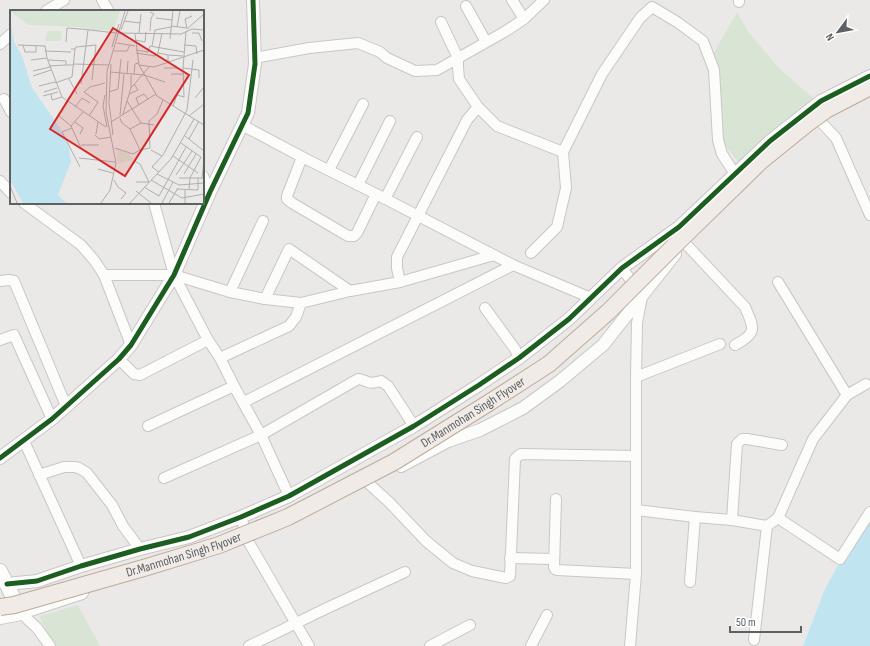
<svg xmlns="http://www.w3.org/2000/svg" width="870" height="646" font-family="'Sofia Sans Condensed',sans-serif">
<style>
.green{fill:#d9e5d4}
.water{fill:#c0e5f0}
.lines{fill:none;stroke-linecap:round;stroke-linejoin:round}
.minor-casing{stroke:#c8c7c6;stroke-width:12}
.tertiary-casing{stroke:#c8c7c6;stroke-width:14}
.secondary-casing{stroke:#c7c7c7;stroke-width:16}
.minor{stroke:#fcfcfb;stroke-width:10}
.tertiary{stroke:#fcfcfb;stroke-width:12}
.secondary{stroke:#fcfcfb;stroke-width:14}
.trunk-bridge-casing{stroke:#beab99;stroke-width:18;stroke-linecap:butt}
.trunk-bridge{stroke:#f0ebe6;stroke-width:16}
.cycleway-casing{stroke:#fff;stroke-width:8}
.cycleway{stroke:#1b5e20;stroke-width:5}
.labels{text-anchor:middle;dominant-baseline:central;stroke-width:3;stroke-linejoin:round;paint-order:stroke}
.street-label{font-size:13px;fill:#5d6163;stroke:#fff}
.inset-road{fill:none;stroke:#aeafae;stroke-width:1}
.view{fill:#d62828;fill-opacity:0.15;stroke:#d62828;stroke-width:2}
.inset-edge{fill:none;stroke:#5d6163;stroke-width:2}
</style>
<rect width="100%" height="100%" fill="#ebe9e7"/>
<!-- green -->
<g class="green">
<path d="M737 12 749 33 779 68 813 98 740 164 722 142 720 78 712 56Z"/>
<path d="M78 605 100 646H54L39 616Z"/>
</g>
<!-- water -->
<path class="water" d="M870 512V646H803L825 589 858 528Z"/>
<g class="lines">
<!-- minor casing -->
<g class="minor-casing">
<g id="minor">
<path d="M102 0 108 10"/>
<path d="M512 0 524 19"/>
<path d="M739 2V0"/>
<path d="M466 6 486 42"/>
<path d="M46 11 64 0"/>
<path d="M441 22 458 58V67L459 79 478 107 497 126 563 152"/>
<path d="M0 44 11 34"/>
<path d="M254 58 309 48 358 43 380 52 387 58 415 71 437 70 506 31 524 19 544 0"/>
<path d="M4 99 11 112"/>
<path d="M819 120 836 138 870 215"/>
<path d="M242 125 302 157 376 194 513 265 591 298"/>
<path d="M302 157 287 196V199L292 203 348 236H354L357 233 376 194"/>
<path d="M329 170 363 104"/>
<path d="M203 176 210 192"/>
<path d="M0 181 11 193"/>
<path d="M358 185 390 121"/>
<path d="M385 199 417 137"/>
<path d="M24 203 81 245 94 260 104 275 131 345"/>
<path d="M154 203 174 275 208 340 220 358 234 386 261 435 289 496"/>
<path d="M684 242 745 307C754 328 758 333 735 345"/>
<path d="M531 253 557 227 566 188 563 152 602 74 640 18 652 7 677 22 703 41 714 70 718 140 722 154 735 174"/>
<path d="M622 268 642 296 637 323 636 377V574L630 646"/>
<path d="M104 275H174L230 292 265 299 301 303 350 291 400 282 494 255"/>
<path d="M0 281 9 280 14 281 66 406"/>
<path d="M400 282 397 268V257L467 120 478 107"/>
<path d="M778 282 847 395"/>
<path d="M230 292 263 221"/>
<path d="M265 299 289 249 350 291"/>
<path d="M485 308 515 349 519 358"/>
<path d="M0 340 14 335 52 419"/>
<path d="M220 358 289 326 296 317 301 303"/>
<path d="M119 359 134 374 140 375 208 340"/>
<path d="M636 377 720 344"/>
<path d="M244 402 513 265"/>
<path d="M148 426 234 386"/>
<path d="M24 441 81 566"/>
<path d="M39 475 64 467H74L79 468 87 473 112 505 123 526 140 549"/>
<path d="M164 478 261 435 358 379C362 379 364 381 368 382 372 384 377 382 381 381L388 386 414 426"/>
<path d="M368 483 389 502 426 541 453 563 472 571 506 578 510 576 515 459 518 456 521 454 636 456"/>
<path d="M556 499 554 567 555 569 557 570 636 574"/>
<path d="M636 510 695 517 732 520 767 526"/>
<path d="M241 517 248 541 309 646"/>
<path d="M778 518 840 559 870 512"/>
<path d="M732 520 737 444 742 439H747L782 445"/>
<path d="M510 558 554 559"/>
<path d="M690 582 695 517"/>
<path d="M21 613 37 628 50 646"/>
<path d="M754 640 767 526 778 518 813 439 847 395 866 384"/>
<path d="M249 646 325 609 405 572"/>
<path d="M430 646 470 625"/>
<path d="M531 646 547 615"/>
</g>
</g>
<!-- tertiary casing -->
<g class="tertiary-casing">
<g id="tertiary">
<path d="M0 458 52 419 119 359 131 345 174 275 210 192 248 113 255 64 253 0"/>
<path d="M401 466 448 441 480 430 523 408 560 381 603 345 675 254"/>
<path d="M7 584 37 581 81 566 140 549 189 537 241 517 289 496 414 426 479 385 519 358 569 319 622 268 679 227 770 141 821 101 870 76"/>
<path d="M21 613 82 593"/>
</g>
</g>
<!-- secondary casing -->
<g class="secondary-casing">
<path id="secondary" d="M0 571 21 613 0 617"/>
</g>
<!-- minor -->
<use href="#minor" class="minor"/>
<!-- tertiary -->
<use href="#tertiary" class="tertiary"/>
<!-- secondary -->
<use href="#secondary" class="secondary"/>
<!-- trunk-bridge casing -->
<g class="trunk-bridge-casing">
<g id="trunk-bridge">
<path id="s1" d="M0 607 14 605 147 567 219 545 288 517 394 462 487 404 549 364 608 312 681 239 761 161 808 123 826 110 870 87"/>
</g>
</g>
<!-- trunk-bridge -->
<use href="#trunk-bridge" class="trunk-bridge"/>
<!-- cycleway casing -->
<g class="cycleway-casing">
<g id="cycleway">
<path d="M0 458 52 419 119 359 131 345 174 275 210 192 248 113 255 64 253 0"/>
<path d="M7 584 37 581 81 566 140 549 189 537 241 517 289 496 414 426 479 385 519 358 569 319 622 268 679 227 770 141 821 101 870 76"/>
</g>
</g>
<!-- cycleway -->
<use href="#cycleway" class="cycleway"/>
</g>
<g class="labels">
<!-- street labels -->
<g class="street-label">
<text stroke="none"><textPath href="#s1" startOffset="515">Dr.Manmohan Singh Flyover</textPath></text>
<text stroke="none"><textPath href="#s1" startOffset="191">Dr.Manmohan Singh Flyover</textPath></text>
</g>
</g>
<!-- overview -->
<g transform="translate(10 10)">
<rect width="194" height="194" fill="#ebe9e7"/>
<path d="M0 1H110L104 19 88 21 70 17 18 15ZM37 21H52L51 31H35ZM106 139 120 144 123 150 108 153Z" fill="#d9e5d4"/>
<path d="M0 11 4 32 12 46 22 78 50 118 59 138 61 152 48 185 56 193H13L0 170Z" fill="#c0e5f0"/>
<path class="inset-road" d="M140 2 144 4 141 8 140 21M146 8 162 10M114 11 130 13M109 14 106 23 171 24 182 19 194 20M161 16 177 18 175 9 182 6M167 17 170 1M177 19 194 4M111 20 118 1M176 22 173 58 189 60V68M129 23 131 4M152 23 148 43 158 45V52M182 23H189L192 31M125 24 129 55 147 86 194 115M160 29 163 1M125 30 135 32 136 22M56 32 57 18 71 19 106 23 102 37M107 33 125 36M8 35 35 36 37 48 52 87 96 117M13 35 15 42H26V35M174 35 186 36 187 44M142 36 145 20 161 17M65 39 66 37 86 35 82 70M126 40 138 42 140 36 174 42M35 41 61 42M104 41H117L120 35M126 43 145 46 148 43M158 45 173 46M21 50 37 48M38 50 56 51V55H63M63 54 99 55M101 54 99 93 103 125M129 55 144 57 194 40M39 56 56 55M154 58H167M23 61 40 57M100 62 134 65 155 72M117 64 118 51M124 64 125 54 128 53M161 64H174M121 65V78M23 66 41 60M59 69 67 84M45 73 62 67 65 39H61M71 74 78 20M29 76 45 72M34 82 47 78M99 82 108 79 111 49M41 84 42 90 52 87M119 84 128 80 124 74M95 85 93 96 97 117M33 86 48 82M185 88 194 77M117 91 131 113M129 95 126 88 134 84 138 89M163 96 167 85 174 87 173 58M65 97 72 88 80 93M113 104 121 78 139 57M110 105 114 64M49 106 61 116 71 138M79 106 88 92 74 82 80 77 95 73M179 106 194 94M65 112 73 118 70 124M101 112 146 84M61 116 73 102M62 118 52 122 70 157M120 119 131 113 144 115M86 124 88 112M85 125 89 129 101 127M175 126 194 141M179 129 189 111M171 133 191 147 180 168 179 180M71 135H89M105 138 123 144 130 140 120 119 112 113 110 108M130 140 140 138 139 111 147 104 153 90M141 140 152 146M163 146 188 163M69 148 105 152M124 151 130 154 139 172H126M88 159 103 163M149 162 142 157 153 145 177 100 183 50M147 164 169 175 194 173M174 164 186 144M166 165 182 141M169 168H194M192 168 194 150M104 170 108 177 116 183 111 189M141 170 172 188 194 184M0 176 7 193M134 177 149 186 176 137M167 179 188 180V168M175 180V193M126 181 141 193M91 193 100 180 106 153 96 102 97 61 115 1M120 193 161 149 184 109M152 193 163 172M159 193 168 178"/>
<path class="view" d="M103 18 179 65 115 166 40 119Z"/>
<rect width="194" height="194" class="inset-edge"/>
</g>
<!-- north arrow -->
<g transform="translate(838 32) rotate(238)" stroke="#ffffff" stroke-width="3" paint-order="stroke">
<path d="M0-3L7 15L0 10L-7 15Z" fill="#5d6163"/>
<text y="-6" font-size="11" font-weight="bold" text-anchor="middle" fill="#5d6163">N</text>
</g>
<!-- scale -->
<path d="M730 626v6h71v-6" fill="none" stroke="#5d6163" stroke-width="2"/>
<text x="736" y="626" font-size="12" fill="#5d6163" stroke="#ffffff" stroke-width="3" paint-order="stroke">50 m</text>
</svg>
